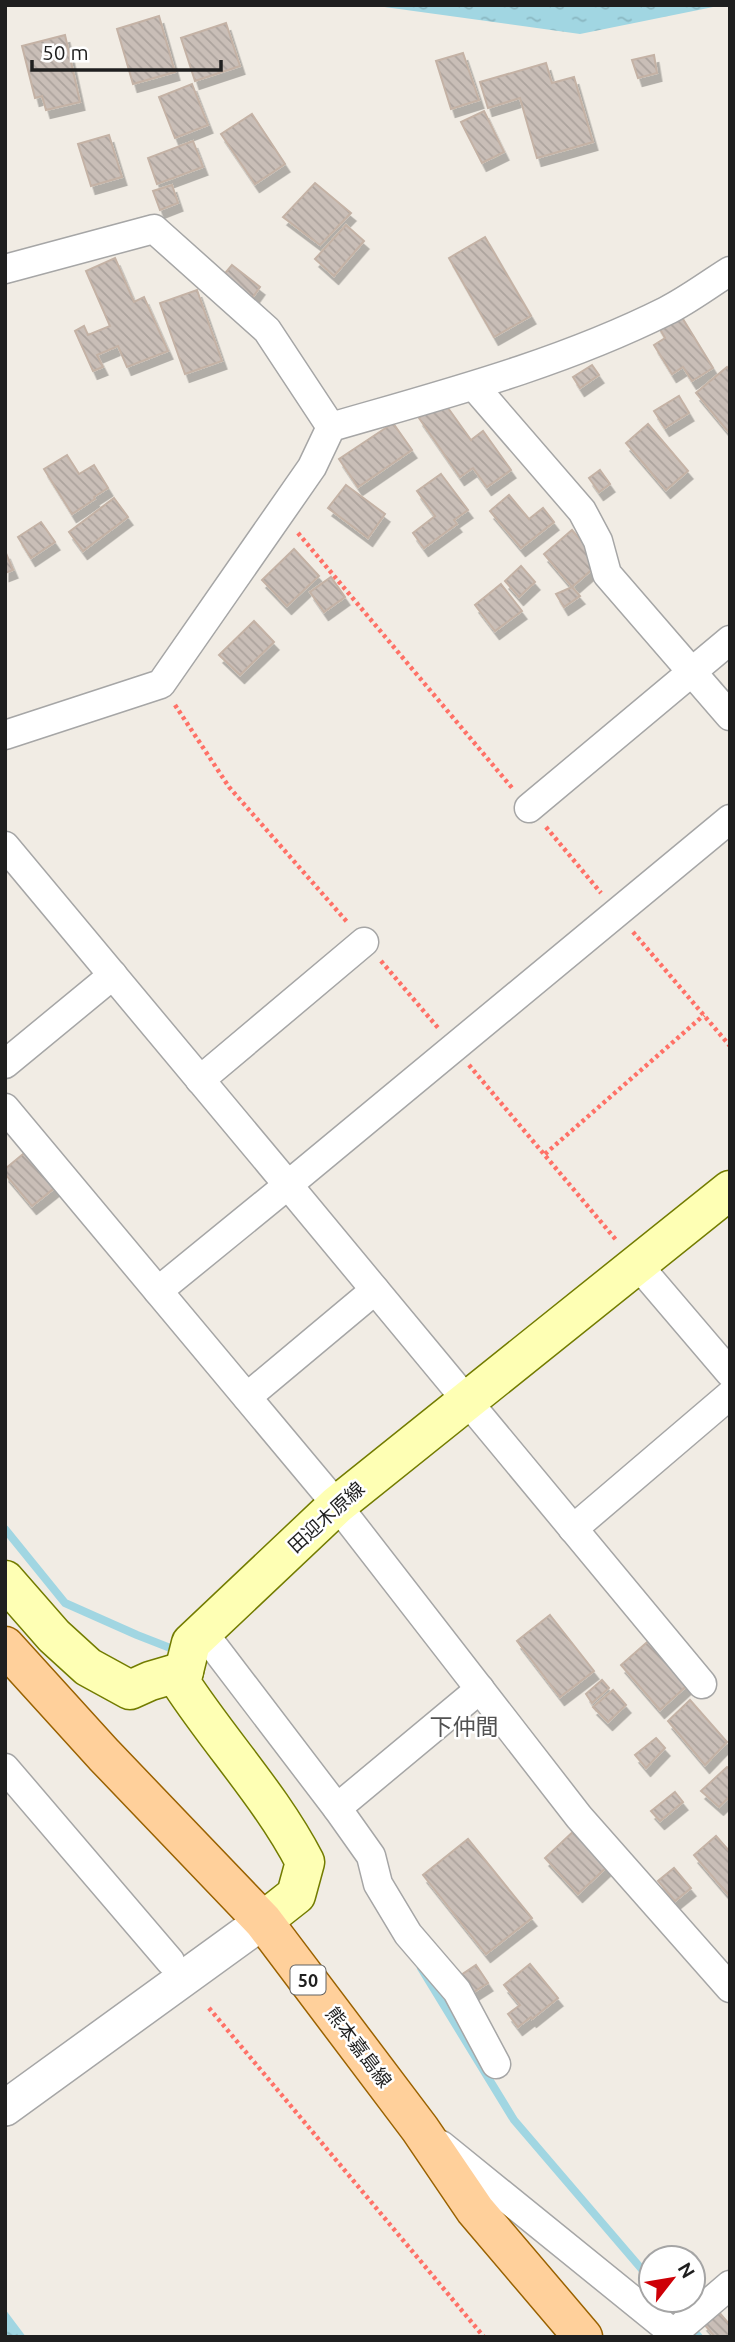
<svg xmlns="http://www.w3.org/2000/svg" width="735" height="2342" font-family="Ubuntu,'Noto Sans JP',sans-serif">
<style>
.water{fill:url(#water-ripples)}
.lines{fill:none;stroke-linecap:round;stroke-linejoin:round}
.stream{stroke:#a1d6e2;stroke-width:8}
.building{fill:url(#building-back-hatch);stroke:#c4b2a5;stroke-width:2;filter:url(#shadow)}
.minor-casing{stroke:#a6a6a6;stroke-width:31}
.tertiary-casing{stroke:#a6a6a6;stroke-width:38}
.secondary-casing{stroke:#737c00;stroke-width:41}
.primary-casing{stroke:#9a6200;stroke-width:41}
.path{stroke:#ff7167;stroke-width:4.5;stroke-dasharray:3.5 3.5;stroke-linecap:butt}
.minor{stroke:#fff;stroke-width:28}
.tertiary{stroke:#fff;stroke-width:35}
.secondary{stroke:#feffb4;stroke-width:38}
.primary{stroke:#ffd09b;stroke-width:38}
.labels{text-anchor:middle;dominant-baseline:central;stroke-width:5;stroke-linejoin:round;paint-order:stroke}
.shield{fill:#fff;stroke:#626262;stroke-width:2}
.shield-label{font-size:18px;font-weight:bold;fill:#1f1f1f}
.street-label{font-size:19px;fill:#1f1f1f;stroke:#fff}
.quarter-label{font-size:23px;fill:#525252;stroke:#fff}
</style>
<defs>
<pattern id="water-ripples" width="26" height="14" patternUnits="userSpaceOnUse" patternTransform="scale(1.75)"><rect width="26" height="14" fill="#a1d6e2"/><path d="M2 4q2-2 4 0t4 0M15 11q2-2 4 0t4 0" fill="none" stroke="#8ab7c1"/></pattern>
<pattern id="building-back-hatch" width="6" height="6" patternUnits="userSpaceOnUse" patternTransform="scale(1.75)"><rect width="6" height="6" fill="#c9beb7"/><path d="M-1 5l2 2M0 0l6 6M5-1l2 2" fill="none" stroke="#aca39d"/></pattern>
<filter id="shadow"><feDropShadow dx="4.5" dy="8" stdDeviation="0" flood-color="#0004"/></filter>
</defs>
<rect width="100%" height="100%" fill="#f1ece4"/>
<!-- water -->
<g class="water">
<path d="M370 5H723L580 34Z"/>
<path d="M5 2309 26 2337H5Z"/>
</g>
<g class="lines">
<!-- stream -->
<g class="stream">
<path d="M5 1529 65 1603 137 1635 178 1651"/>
<path d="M421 1968 514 2120 651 2280"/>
<path d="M668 2300 699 2337"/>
</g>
</g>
<!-- building -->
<g class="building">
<path d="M159 16 175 72 133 84 117 29Z"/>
<path d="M226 23 240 66 195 81 181 38Z"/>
<path d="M65 35 80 102 46 110 42 96 35 98 22 46Z"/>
<path d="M463 53 479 100 451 109 436 61Z"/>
<path d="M654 55 657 73 638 78 632 60Z"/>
<path d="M546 63 552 83 574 77 593 142 537 158 520 98 488 108 480 82Z"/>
<path d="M192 84 208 125 175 138 159 97Z"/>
<path d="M484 111 504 152 482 163 461 122Z"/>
<path d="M252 114 285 164 255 184 221 134Z"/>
<path d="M109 135 122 177 91 186 78 144Z"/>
<path d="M193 141 203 167 157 184 148 158Z"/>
<path d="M315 183 351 213 320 245 283 217Z"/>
<path d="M172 185 178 203 160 210 153 191Z"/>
<path d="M346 225 364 241 334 276 315 259Z"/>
<path d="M485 237 531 316 494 337 449 258Z"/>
<path d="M115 258 134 302 144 297 168 351 127 367 118 346 97 355 103 367 93 371 75 331 84 326 88 335 110 326 86 271Z"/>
<path d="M232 265 260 287 250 301 221 278Z"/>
<path d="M197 290 222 361 185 374 160 303Z"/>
<path d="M678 311 713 368 692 381 683 367 672 374 654 345 665 338 657 324Z"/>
<path d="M592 365 599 375 580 388 573 377Z"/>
<path d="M727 367 730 371V434L696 393Z"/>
<path d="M679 396 689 413 665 428 654 411Z"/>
<path d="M443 401 471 440 483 431 511 470 487 487 473 468 460 477 419 418Z"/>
<path d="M393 423 412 450 358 487 339 459Z"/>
<path d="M648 424 688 471 666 490 626 443Z"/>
<path d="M67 455 79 474 94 465 108 488 94 497 95 499 72 514 44 469Z"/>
<path d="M600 470 610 484 599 492 589 478Z"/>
<path d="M441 474 468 510 454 520 457 524 424 548 413 533 435 516 417 491Z"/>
<path d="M346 485 385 514 368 538 328 508Z"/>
<path d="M509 495 529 519 543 508 554 522 521 548 490 511Z"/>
<path d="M114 498 128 517 83 551 69 532Z"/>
<path d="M41 522 55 542 31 558 18 537Z"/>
<path d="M572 530 596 558 603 560 572 587 544 554Z"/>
<path d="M294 549 319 576 287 606 262 580Z"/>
<path d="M5 551 13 570 5 573Z"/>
<path d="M521 566 535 582 519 597 505 581Z"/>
<path d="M331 577 345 597 324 612 310 592Z"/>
<path d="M501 584 522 611 495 631 475 605Z"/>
<path d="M572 587 580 596 564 607 556 594Z"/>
<path d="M254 621 274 642 240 675 219 655Z"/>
<path d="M28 1150 57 1186 32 1206 5 1174V1169Z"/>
<path d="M550 1615 594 1671 560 1697 517 1641Z"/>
<path d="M653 1637 691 1682 660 1710 621 1665Z"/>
<path d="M602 1680 609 1688 592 1703 586 1694Z"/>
<path d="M613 1690 626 1705 608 1722 593 1707Z"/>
<path d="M690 1700 727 1742 705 1765 668 1721Z"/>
<path d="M656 1738 665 1748 646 1768 635 1755Z"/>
<path d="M727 1767 730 1769V1796L719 1807 701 1791Z"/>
<path d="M675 1792 683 1802 660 1821 651 1811Z"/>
<path d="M577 1828 611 1863 578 1894 545 1858Z"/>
<path d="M716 1836 730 1852V1897L694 1855Z"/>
<path d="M468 1839 532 1918 486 1954 423 1875Z"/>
<path d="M674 1868 691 1888 675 1901 658 1881Z"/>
<path d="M530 1964 558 1998 532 2019 531 2017 518 2027 508 2014 520 2005 504 1985Z"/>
<path d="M476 1965 488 1983 466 1997 455 1979Z"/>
<path d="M718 2311 730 2325V2337H715L703 2323Z"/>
</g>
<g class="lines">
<!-- minor casing -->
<g class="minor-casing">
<g id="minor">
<path d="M5 269 154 229 267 330 331 427"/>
<path d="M474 386 582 511 598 541 607 574 730 716"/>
<path d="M5 735 161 684 312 467 331 427C445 394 560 364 666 311 688 300 709 284 730 271"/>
<path d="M529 808 730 640"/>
<path d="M5 846 288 1185 730 819"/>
<path d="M5 1064 113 975"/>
<path d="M200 1080 364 942"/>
<path d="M5 1108 337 1505 579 1817 730 1988"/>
<path d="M637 1264 730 1373"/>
<path d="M158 1291 288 1185 702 1684"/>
<path d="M247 1397 375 1290"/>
<path d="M573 1529 730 1395"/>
<path d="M202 1631 337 1808 480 1689"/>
<path d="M5 1768 170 1961"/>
<path d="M337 1808 371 1856 378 1884 408 1934 457 1991 496 2064"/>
<path d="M441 2145 678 2337"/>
<path d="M675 2332 730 2285"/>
</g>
</g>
<!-- tertiary casing -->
<g class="tertiary-casing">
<path id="tertiary" d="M5 2108 263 1921"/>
</g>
<!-- secondary casing -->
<g class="secondary-casing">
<g id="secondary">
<path d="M5 1580 54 1636 88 1667 130 1690 150 1681 184 1671"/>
<path d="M263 1921 296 1895 305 1862C272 1798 221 1744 181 1683L191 1643 337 1505 730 1190"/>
</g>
</g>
<!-- primary casing -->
<g class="primary-casing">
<path id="primary" d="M5 1646 104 1755 263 1921 420 2129 475 2210 583 2337"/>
</g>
<!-- path -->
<g class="path">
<path d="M298 533 513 789"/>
<path d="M175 705 229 787 348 923"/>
<path d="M546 827 601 893"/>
<path d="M633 932 730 1046"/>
<path d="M381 961 439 1029"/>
<path d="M469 1065 617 1241"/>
<path d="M545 1154 704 1015"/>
<path d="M209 2008 484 2337"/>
</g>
<!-- minor -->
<use href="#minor" class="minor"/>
<!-- tertiary -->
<use href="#tertiary" class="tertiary"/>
<!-- secondary -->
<use href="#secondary" class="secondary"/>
<!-- primary -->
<use href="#primary" class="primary"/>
</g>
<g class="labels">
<!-- shield labels -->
<rect class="shield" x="290.5" y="1965.5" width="35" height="29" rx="5"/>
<g class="shield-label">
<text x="308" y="1980">50</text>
</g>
<!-- street labels -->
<g class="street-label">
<text transform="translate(326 1517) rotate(-42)">田迎木原線</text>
<text transform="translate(359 2047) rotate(53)">熊本嘉島線</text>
</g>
<!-- quarter labels -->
<g class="quarter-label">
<text x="464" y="1726">下仲間</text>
</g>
</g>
<!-- border -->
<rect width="735" height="2342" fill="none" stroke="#1f1f1f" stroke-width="14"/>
<!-- north arrow -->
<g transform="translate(672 2279) rotate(59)"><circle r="33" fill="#ffffff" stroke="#a5a5a5" stroke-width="2"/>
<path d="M0-5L12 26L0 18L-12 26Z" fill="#ce0007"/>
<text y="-10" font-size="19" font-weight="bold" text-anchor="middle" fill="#1f1f1f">N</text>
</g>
<!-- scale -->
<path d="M32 60v10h189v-10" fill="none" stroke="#1f1f1f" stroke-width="3.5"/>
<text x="42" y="60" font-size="21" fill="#1f1f1f" stroke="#ffffff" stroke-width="5" paint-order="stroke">50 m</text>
</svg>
